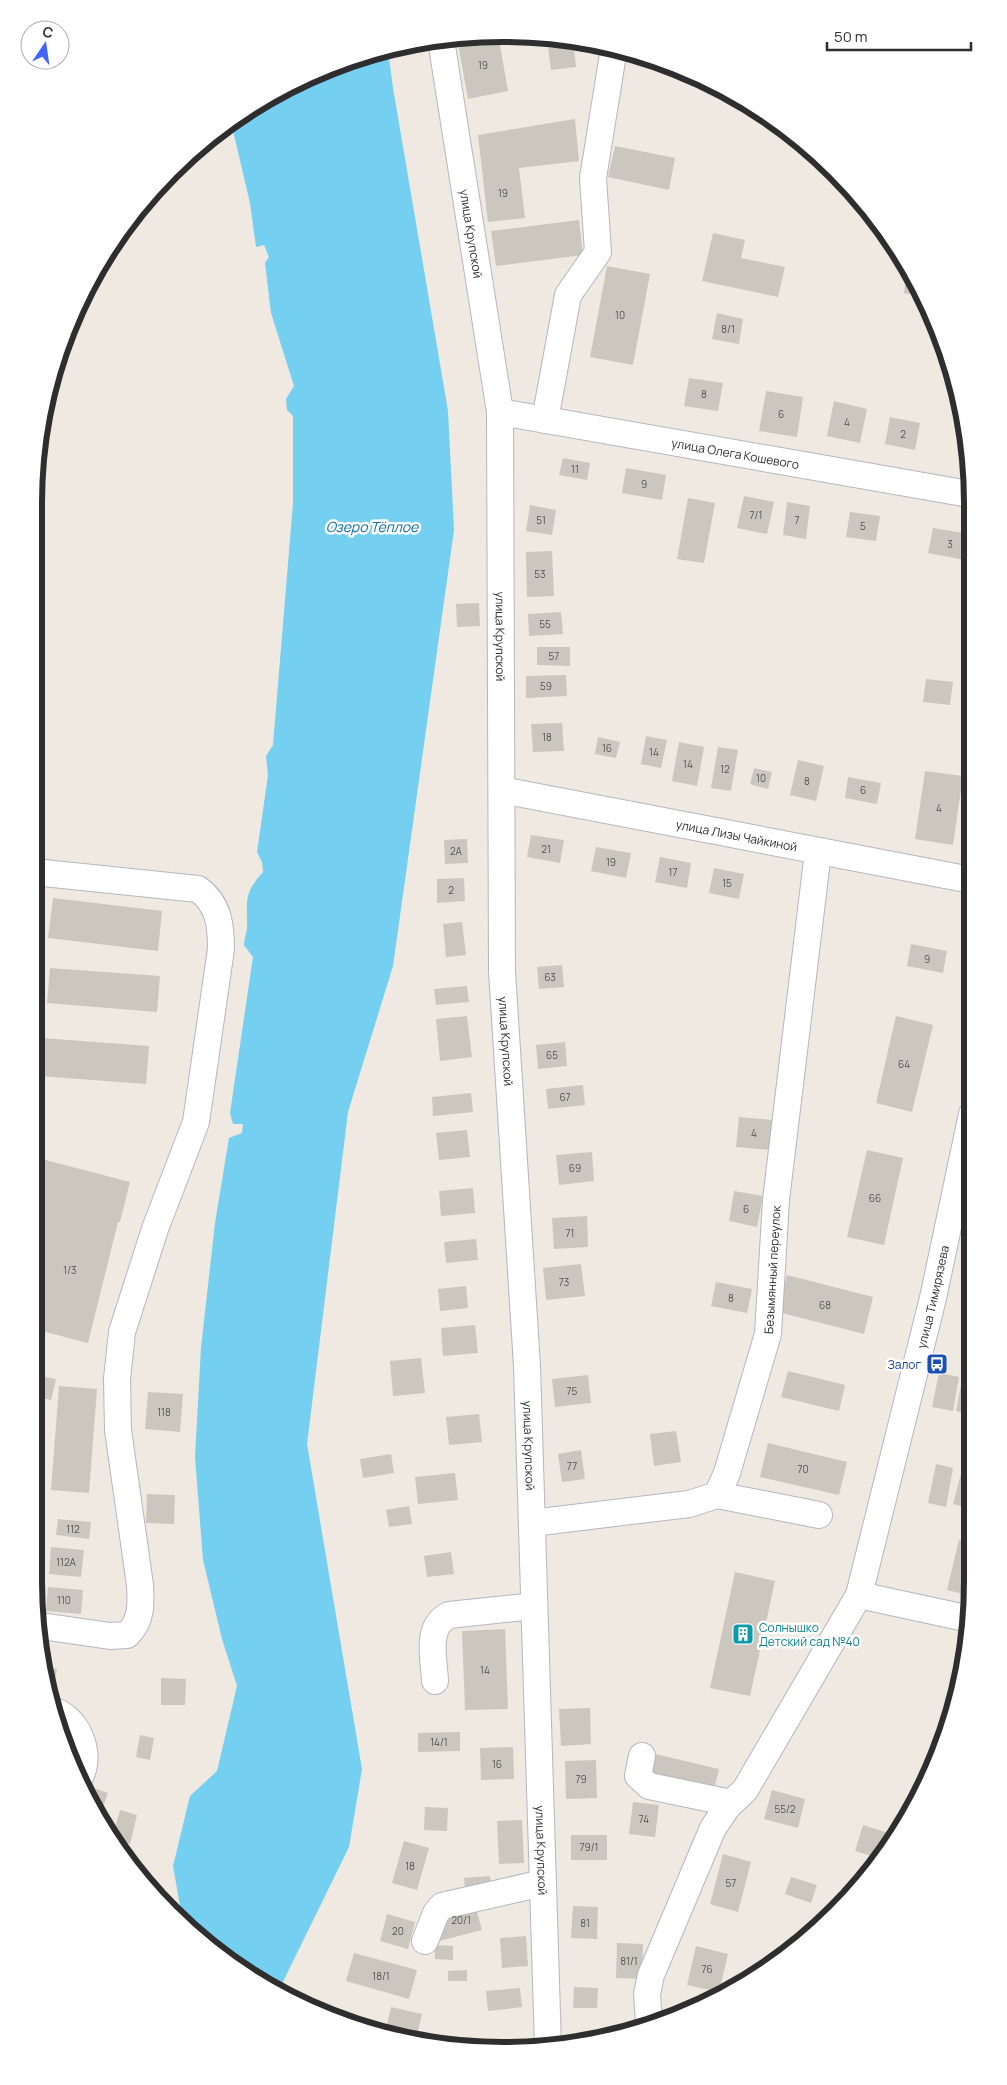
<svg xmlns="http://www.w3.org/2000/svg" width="1007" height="2085" font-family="Manrope,sans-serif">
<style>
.water{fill:#75cff0}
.building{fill:#cbc7bf}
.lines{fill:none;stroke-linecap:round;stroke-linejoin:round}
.minor-casing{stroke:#b4b7c1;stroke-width:28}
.minor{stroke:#fff;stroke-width:26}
.labels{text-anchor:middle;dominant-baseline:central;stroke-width:5;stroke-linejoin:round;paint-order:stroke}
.number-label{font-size:10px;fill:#555452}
.street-label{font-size:12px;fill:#2e2e2e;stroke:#fff}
.transit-label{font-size:12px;fill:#164399;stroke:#fff;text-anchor:end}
.culture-label{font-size:12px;fill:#0d838f;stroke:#fff;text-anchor:start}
.water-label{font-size:14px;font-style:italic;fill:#0d6fa3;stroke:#fff}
.rim{fill:none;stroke:#2e2e2e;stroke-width:6}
</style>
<rect width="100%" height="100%" fill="#efe9e1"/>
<!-- water -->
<path class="water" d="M388 50 393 88 448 411 454 530 393 966 348 1112 307 1444 362 1769 349 1847 278 1992 268 1988 194 1934 183 1923 173 1866 190 1796 217 1771 237 1686 222 1639 203 1560 195 1457 201 1348 215 1223 229 1138 242 1133 243 1124H233L230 1113 253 957 244 945C244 939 246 934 247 929 248 900 242 896 263 872L262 862 257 852 268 775 266 756 273 745 293 503V416L287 410 286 399 294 386 271 313 265 263 269 257 264 245 256 247 250 203 231 122 243 113 324 69Z"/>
<!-- building -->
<g class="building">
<path d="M498 34 508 91 468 99 457 38Z"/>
<path d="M547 38 573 41 576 67 551 70Z"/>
<path d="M575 119 579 161 519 168 525 218 488 222 478 135Z"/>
<path d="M615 146 675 158 669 190 608 177Z"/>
<path d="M579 220 583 255 496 266 491 231Z"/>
<path d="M713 233 745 240 741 258 785 267 778 297 702 281Z"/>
<path d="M607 266 650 274 633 365 590 357Z"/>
<path d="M907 271 921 296 904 293Z"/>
<path d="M717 313 743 319 739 344 712 339Z"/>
<path d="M689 378 723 383 718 411 684 406Z"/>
<path d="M766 391 803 397 797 437 759 431Z"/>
<path d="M834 401 867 409 860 443 827 436Z"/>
<path d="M890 417 920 423 915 450 885 444Z"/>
<path d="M966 435 969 442V464L960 462Z"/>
<path d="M563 458 590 463 587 480 559 475Z"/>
<path d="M626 468 666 475 662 500 622 493Z"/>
<path d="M744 496 774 502 767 534 737 528Z"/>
<path d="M688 498 715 503 704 563 677 559Z"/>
<path d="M787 502 810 506 806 539 783 535Z"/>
<path d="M530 505 556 510 552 535 526 531Z"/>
<path d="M850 512 880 516 876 541 846 537Z"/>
<path d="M933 528 970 534V561L928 553Z"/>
<path d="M552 551 554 596 527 597 526 552Z"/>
<path d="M479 603 480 626 457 627 456 604Z"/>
<path d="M561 612 563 634 529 636 528 614Z"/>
<path d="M537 647H570V666L537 665Z"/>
<path d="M566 675 567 696 526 698V676Z"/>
<path d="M926 679 953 682 950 705 923 702Z"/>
<path d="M562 723 564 751 533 752 531 724Z"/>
<path d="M646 736 667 740 661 768 641 764Z"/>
<path d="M598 737 620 742 616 758 595 754Z"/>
<path d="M679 742 704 747 697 786 672 781Z"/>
<path d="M718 747 738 750 731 791 711 788Z"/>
<path d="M798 760 824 766 816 801 790 795Z"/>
<path d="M754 768 772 772 768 789 750 784Z"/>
<path d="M925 771 963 776 953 845 915 839Z"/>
<path d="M848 777 881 783 877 804 845 798Z"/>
<path d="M531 835 564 840 560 863 527 857Z"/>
<path d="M467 839 468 863 445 864 444 840Z"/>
<path d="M596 847 631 853 626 878 591 871Z"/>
<path d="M660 857 691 863 687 888 655 882Z"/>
<path d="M714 868 744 874 739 899 709 893Z"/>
<path d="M464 878 465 901 437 903V879Z"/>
<path d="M53 898 162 911 158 951 48 938Z"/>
<path d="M462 922 466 955 446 957 443 924Z"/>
<path d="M911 944 947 951 943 973 907 966Z"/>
<path d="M562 965 564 987 539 989 537 967Z"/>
<path d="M50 968 160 976 157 1012 47 1003Z"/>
<path d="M467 986 469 1002 436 1005 434 989Z"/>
<path d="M467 1016 472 1057 440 1061 436 1019Z"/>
<path d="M896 1016 933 1025 912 1112 876 1103Z"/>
<path d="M42 1038 149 1046 146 1084 39 1076Z"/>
<path d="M565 1042 567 1066 538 1069 536 1045Z"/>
<path d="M583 1085 585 1105 548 1109 546 1089Z"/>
<path d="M471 1093 473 1112 433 1116 432 1097Z"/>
<path d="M739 1117 772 1120 770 1150 736 1147Z"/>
<path d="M467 1130 470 1157 439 1160 436 1133Z"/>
<path d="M867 1150 903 1158 884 1245 847 1237Z"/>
<path d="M592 1152 594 1181 559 1185 556 1155Z"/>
<path d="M34 1157 130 1182 120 1222H118L88 1343 34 1329V1236L42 1203 34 1201Z"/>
<path d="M473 1188 475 1213 441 1216 439 1191Z"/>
<path d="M734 1191 763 1196 757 1227 729 1221Z"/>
<path d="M587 1216 588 1247 554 1249 552 1218Z"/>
<path d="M476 1239 478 1260 446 1263 444 1242Z"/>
<path d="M581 1264 585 1296 546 1300 543 1268Z"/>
<path d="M787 1275 873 1297 864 1334 778 1312Z"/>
<path d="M716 1282 752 1289 747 1313 711 1306Z"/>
<path d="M466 1286 468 1308 440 1311 438 1289Z"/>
<path d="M475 1325 478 1353 443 1356 441 1328Z"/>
<path d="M971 1333H972L973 1415 956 1411Z"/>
<path d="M421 1358 425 1393 393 1396 390 1361Z"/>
<path d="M788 1371 845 1385 839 1411 781 1397Z"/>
<path d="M939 1373 959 1377 953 1411 932 1407Z"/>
<path d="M34 1375 56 1379 51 1400 34 1396Z"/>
<path d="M588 1375 591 1403 555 1407 552 1379Z"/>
<path d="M59 1386 97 1389 89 1493 51 1490Z"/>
<path d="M148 1392 183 1394 180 1432 145 1429Z"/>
<path d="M479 1414 482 1442 449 1445 446 1417Z"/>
<path d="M676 1431 681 1462 654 1466 650 1434Z"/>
<path d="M971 1436H973V1509L953 1504Z"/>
<path d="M768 1443 847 1462 839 1495 760 1477Z"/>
<path d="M581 1450 585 1479 562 1482 558 1454Z"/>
<path d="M391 1454 394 1473 363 1478 360 1459Z"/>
<path d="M936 1464 953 1468 946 1507 928 1503Z"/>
<path d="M455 1473 458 1500 418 1504 415 1477Z"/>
<path d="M147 1494 175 1495 174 1524 146 1523Z"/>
<path d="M409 1506 412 1524 389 1527 386 1510Z"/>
<path d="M58 1519 91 1522 89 1539 56 1535Z"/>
<path d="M959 1540 973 1543 972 1596 947 1590Z"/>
<path d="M51 1547 84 1550 81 1577 49 1574Z"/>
<path d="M451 1552 454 1574 427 1577 424 1556Z"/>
<path d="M735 1572 775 1581 750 1696 710 1688Z"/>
<path d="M48 1587 83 1590 81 1614 46 1611Z"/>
<path d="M505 1629 508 1709 465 1710 462 1631Z"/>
<path d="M48 1668 57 1669 54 1687H51Z"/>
<path d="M161 1678 186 1679 185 1705H161Z"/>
<path d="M590 1708 591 1744 561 1746 559 1709Z"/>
<path d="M460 1732V1751L418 1752V1733Z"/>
<path d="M140 1735 154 1738 150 1760 136 1757Z"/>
<path d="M513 1747 514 1779 481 1780 480 1748Z"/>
<path d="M651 1753 719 1769 713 1794 645 1779Z"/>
<path d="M596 1760 597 1798 566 1799 565 1761Z"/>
<path d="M88 1786 108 1793 101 1812Z"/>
<path d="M772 1790 805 1799 798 1828 764 1819Z"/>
<path d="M633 1802 659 1805 655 1837 629 1834Z"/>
<path d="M425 1807 448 1808 447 1831 424 1830Z"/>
<path d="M120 1810 137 1815 130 1844 116 1840 113 1835Z"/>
<path d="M522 1820 524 1863 499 1864 497 1821Z"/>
<path d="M863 1825 892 1834 878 1858 855 1851Z"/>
<rect x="571" y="1835" width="36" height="25"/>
<path d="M404 1841 429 1848 417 1890 392 1883Z"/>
<path d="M723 1854 751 1862 738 1912 710 1904Z"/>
<path d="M490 1876 491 1889 465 1891 464 1878Z"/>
<path d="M791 1877 817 1885 811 1903 785 1894Z"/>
<path d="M474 1902 482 1930 439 1941 446 1910Z"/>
<path d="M573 1906 598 1907 597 1939 571 1938Z"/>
<path d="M387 1914 415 1922 408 1949 380 1941Z"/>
<path d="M526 1936 528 1966 502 1968 500 1938Z"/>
<path d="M617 1943 643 1944 642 1979 616 1978Z"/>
<path d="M435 1945 453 1946V1960L435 1959Z"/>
<path d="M696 1946 728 1954 719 1992 687 1985Z"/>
<path d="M354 1953 417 1970 409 1999 346 1981Z"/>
<path d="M467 1970V1981H448V1971Z"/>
<path d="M574 1987 598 1988 597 2008H573Z"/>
<path d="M520 1988 522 2007 488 2011 486 1991Z"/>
<path d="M391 2007 422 2014 418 2031 387 2024Z"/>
</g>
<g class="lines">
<!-- minor casing -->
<g class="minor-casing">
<g id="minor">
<path id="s1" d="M441 40 500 412 502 971 527 1366 548 2047"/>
<path id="s2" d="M500 412 969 494"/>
<path d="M545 420 568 295 598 252 593 178 614 48"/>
<path id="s3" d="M502 790 971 880"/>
<path d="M34 872 198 889C219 904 221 926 221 949L196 1122 155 1229 122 1332 117 1379 118 1430 140 1585C141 1604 142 1621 127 1635L110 1636 41 1626"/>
<path d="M717 1495 819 1515"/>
<path id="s4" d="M532 1523 689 1504 717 1495 727 1473 768 1334 776 1200 818 852"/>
<path d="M859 1595 970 1619"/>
<path d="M435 1681C434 1658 425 1627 449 1615L534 1606"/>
<path d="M55 1711C78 1721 91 1751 81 1775"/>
<path d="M642 1756 638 1776 649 1786 731 1803"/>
<path d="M425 1941 436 1913 442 1906 543 1883"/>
<path id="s5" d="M649 2022 647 1994 651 1975 713 1828 728 1806 745 1790 859 1595 933 1298 972 1114"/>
</g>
</g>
<!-- minor -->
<use href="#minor" class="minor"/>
</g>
<!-- icons -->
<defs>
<g id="bus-square" transform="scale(1.125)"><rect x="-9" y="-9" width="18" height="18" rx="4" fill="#1a4fb4" stroke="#fff"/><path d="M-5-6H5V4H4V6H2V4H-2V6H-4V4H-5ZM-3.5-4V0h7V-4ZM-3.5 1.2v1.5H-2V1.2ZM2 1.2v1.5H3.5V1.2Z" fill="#fff"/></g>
<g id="building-square" transform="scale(1.125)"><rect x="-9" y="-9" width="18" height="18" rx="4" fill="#0f9aa8" stroke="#fff"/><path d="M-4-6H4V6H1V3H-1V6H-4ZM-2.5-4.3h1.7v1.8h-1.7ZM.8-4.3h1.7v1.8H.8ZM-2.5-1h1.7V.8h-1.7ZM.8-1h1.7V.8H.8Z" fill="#fff"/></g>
</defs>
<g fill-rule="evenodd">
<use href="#bus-square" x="937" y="1364"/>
<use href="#building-square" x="743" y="1634"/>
</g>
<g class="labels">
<!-- number labels -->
<g class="number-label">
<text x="483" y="65">19</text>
<text x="503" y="193">19</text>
<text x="620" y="315">10</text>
<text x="728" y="329">8/1</text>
<text x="704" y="394">8</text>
<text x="781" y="414">6</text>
<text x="847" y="422">4</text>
<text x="903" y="434">2</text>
<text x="575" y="469">11</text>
<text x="644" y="484">9</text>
<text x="756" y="515">7/1</text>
<text x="541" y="520">51</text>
<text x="797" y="520">7</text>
<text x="863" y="526">5</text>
<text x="950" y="544">3</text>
<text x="540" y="574">53</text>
<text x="545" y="624">55</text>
<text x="554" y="656">57</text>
<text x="546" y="686">59</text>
<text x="547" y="737">18</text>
<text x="607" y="748">16</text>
<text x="654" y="752">14</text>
<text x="688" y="764">14</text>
<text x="725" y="769">12</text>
<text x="761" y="778">10</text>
<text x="807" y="781">8</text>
<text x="863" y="790">6</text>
<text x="939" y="808">4</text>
<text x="546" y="849">21</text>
<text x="456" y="851">2А</text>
<text x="611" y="862">19</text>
<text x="673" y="872">17</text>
<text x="727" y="883">15</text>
<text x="451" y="890">2</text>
<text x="927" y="959">9</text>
<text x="550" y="977">63</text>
<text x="552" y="1055">65</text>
<text x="904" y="1064">64</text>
<text x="565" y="1097">67</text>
<text x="754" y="1133">4</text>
<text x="575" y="1168">69</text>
<text x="875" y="1198">66</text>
<text x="746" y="1209">6</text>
<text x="570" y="1233">71</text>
<text x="70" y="1270">1/3</text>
<text x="564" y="1282">73</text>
<text x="731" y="1298">8</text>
<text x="825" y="1305">68</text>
<text x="572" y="1391">75</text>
<text x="164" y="1412">118</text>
<text x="572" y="1466">77</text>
<text x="803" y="1469">70</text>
<text x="73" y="1529">112</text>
<text x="66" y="1562">112А</text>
<text x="64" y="1600">110</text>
<text x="485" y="1670">14</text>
<text x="439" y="1742">14/1</text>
<text x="497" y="1764">16</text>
<text x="581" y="1779">79</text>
<text x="785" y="1809">55/2</text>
<text x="644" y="1819">74</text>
<text x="589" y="1847">79/1</text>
<text x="410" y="1866">18</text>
<text x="731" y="1883">57</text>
<text x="461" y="1920">20/1</text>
<text x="585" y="1923">81</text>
<text x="398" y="1931">20</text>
<text x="629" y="1961">81/1</text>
<text x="707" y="1969">76</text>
<text x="381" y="1976">18/1</text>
</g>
<!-- street labels -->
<g class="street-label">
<text stroke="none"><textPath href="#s1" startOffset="196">улица Крупской</textPath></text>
<text stroke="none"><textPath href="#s2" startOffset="239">улица Олега Кошевого</textPath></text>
<text stroke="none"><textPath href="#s1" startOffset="601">улица Крупской</textPath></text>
<text stroke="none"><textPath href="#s3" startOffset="239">улица Лизы Чайкиной</textPath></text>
<text stroke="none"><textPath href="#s1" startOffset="1006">улица Крупской</textPath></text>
<text stroke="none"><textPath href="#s4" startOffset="421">Безымянный переулок</textPath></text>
<text stroke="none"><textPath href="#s5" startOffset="790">улица Тимирязева</textPath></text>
<text stroke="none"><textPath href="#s1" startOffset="1411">улица Крупской</textPath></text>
<text stroke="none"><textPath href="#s1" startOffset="1816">улица Крупской</textPath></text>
</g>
<!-- transit labels -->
<g class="transit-label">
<text x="921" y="1364">Залог</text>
</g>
<!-- culture labels -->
<g class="culture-label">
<text x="759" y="1627">Солнышко<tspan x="759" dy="14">Детский сад №40</tspan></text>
</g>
<!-- water labels -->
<g class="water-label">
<text x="372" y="526">Озеро Тёплое</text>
</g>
</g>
<!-- crop -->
<path d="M0 0H1007V2085H0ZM503 42H503A461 461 0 0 1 964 503V1581A461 461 0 0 1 503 2042H503A461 461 0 0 1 42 1581V503A461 461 0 0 1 503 42Z" fill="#fff" fill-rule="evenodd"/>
<path class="rim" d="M503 42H503A461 461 0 0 1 964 503V1581A461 461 0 0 1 503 2042H503A461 461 0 0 1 42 1581V503A461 461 0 0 1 503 42Z"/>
<!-- north arrow -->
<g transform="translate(45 45) rotate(13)"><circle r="24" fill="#ffffff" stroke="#ababab"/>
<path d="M0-4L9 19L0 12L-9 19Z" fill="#4264fb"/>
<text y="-8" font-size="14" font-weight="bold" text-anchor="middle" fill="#2e2e2e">С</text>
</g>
<!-- scale -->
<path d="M827 42v8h144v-8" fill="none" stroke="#2e2e2e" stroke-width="2.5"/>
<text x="834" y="42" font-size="15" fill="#2e2e2e" stroke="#ffffff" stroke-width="4" paint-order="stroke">50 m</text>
</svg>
